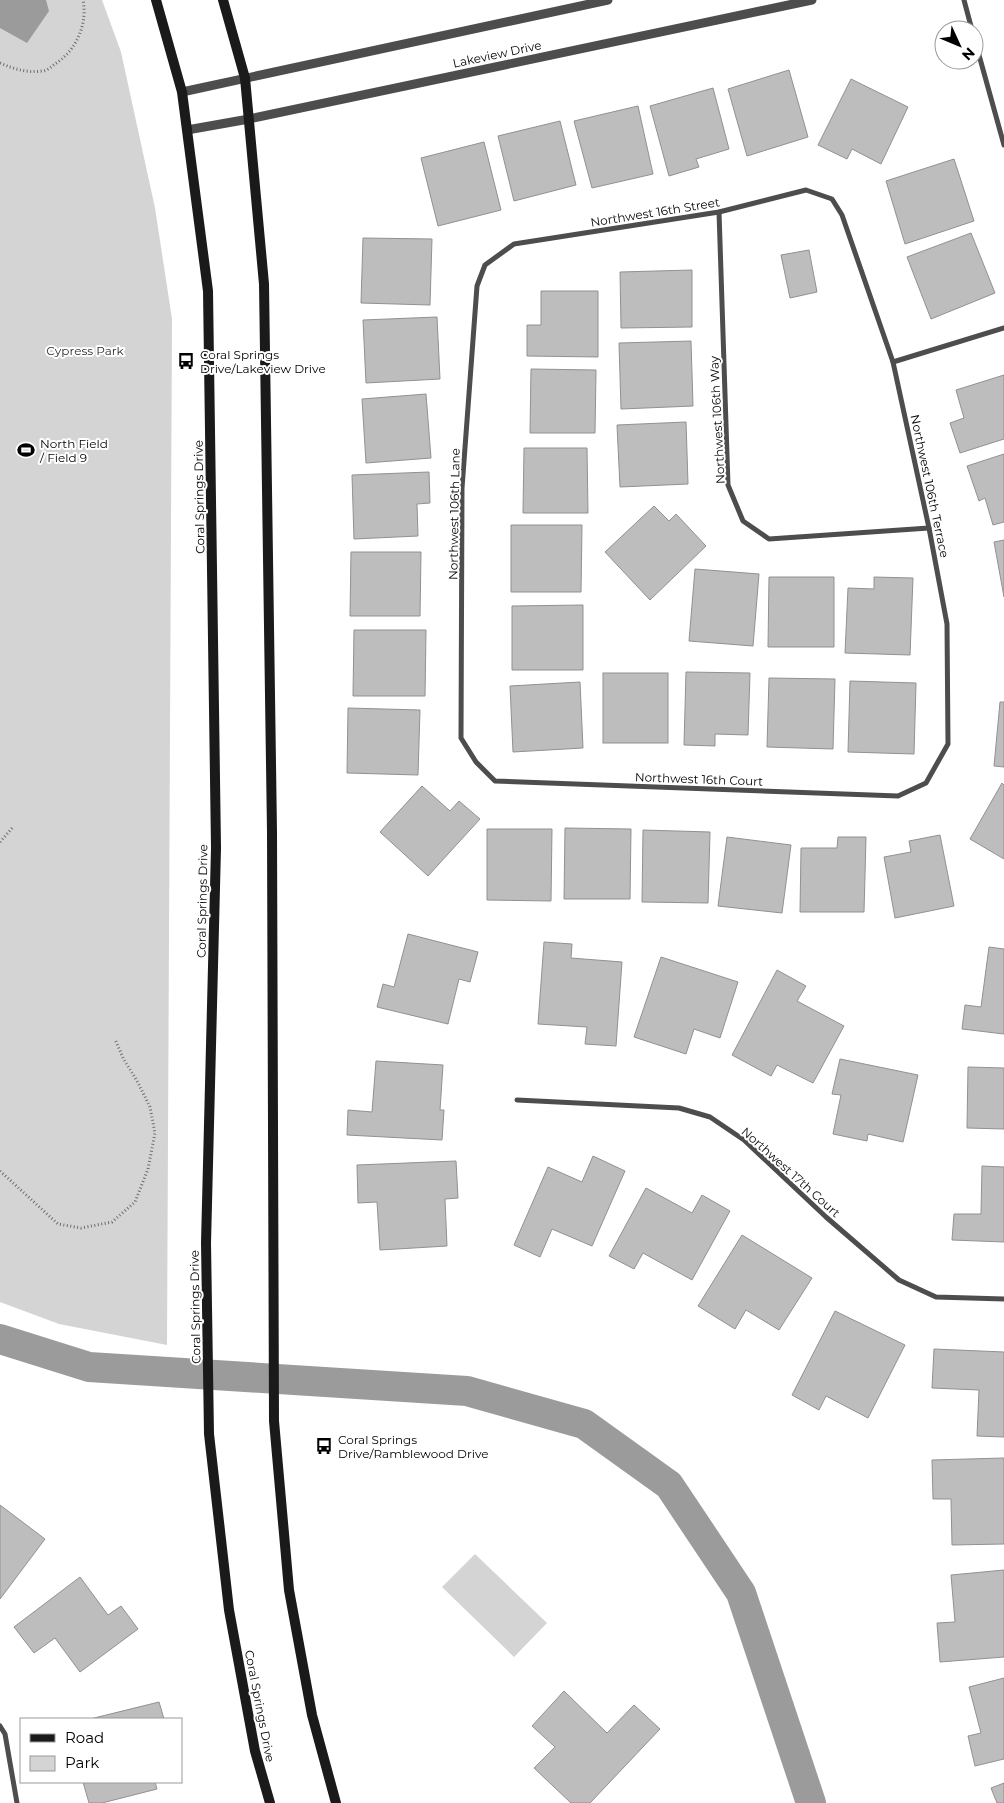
<svg xmlns="http://www.w3.org/2000/svg" width="1004" height="1803" font-family="Montserrat,sans-serif">
<style>
.green{fill:#d4d4d4}
.water{fill:#9b9b9b}
.lines{fill:none;stroke-linecap:round;stroke-linejoin:round}
.canal{stroke:#9b9b9b;stroke-width:30}
.building{fill:#bdbdbd;stroke:#919191}
.path{stroke:#6f6f6f;stroke-width:3;stroke-dasharray:1 2.5;stroke-linecap:butt}
.minor{stroke:#4d4d4d;stroke-width:5}
.tertiary{stroke:#4d4d4d;stroke-width:9}
.secondary{stroke:#1a1a1a;stroke-width:10}
.labels{text-anchor:middle;dominant-baseline:central;stroke-width:4;stroke-linejoin:round;paint-order:stroke}
.street-label{font-size:12px;fill:#000;stroke:#fff}
.park-label{font-size:12px;fill:#2b2b2b;stroke:#fff}
.poi-label{font-size:12px;fill:#000;stroke:#fff;text-anchor:start}
</style>
<rect width="100%" height="100%" fill="#fff"/>
<!-- green -->
<g class="green">
<path d="M0 0H102L121 52 155 208 172 319 167 1345 59 1324 0 1302Z"/>
<path d="M475 1554 547 1623 514 1657 442 1587Z"/>
</g>
<!-- water -->
<path class="water" d="M0 0H46L49 11 27 43 0 28Z"/>
<g class="lines">
<!-- canal -->
<path class="canal" d="M0 1339 89 1367 467 1391 584 1424 669 1485 741 1593 811 1803"/>
</g>
<!-- building -->
<g class="building">
<path d="M789 70 808 137 747 156 728 89Z"/>
<path d="M851 79 908 107 881 164 852 149 847 159 818 145Z"/>
<path d="M713 88 729 149 696 159 699 167 669 176 650 106Z"/>
<path d="M638 106 653 174 592 188 574 121Z"/>
<path d="M560 121 576 185 514 201 498 136Z"/>
<path d="M484 142 501 210 438 226 421 158Z"/>
<path d="M954 159 974 221 905 244 886 181Z"/>
<path d="M971 233 995 293 931 319 907 257Z"/>
<path d="M363 238 432 239 430 305 361 303Z"/>
<path d="M809 250 817 292 790 298 781 255Z"/>
<path d="M692 270V327L621 328 620 272Z"/>
<path d="M541 291H598V357L527 356V325H541Z"/>
<path d="M437 317 440 379 366 383 363 320Z"/>
<path d="M691 341 693 406 621 409 619 343Z"/>
<path d="M531 369 596 370 595 433H530Z"/>
<path d="M1004 375V439L960 453 950 423 964 418 956 390Z"/>
<path d="M426 394 431 458 366 463 362 399Z"/>
<path d="M686 422 688 484 620 487 617 425Z"/>
<path d="M524 448H587L588 513H523Z"/>
<path d="M1004 454V522L993 525 985 498 979 501 967 466Z"/>
<path d="M429 472 430 503 417 504 418 536 354 539 352 475Z"/>
<path d="M654 506 669 521 676 514 706 546 650 600 605 552Z"/>
<path d="M511 525H582L581 592H511Z"/>
<path d="M1004 540V597L994 542Z"/>
<path d="M351 552H421L420 616H350Z"/>
<path d="M695 569 759 574 753 646 689 641Z"/>
<path d="M769 577H834V647H768Z"/>
<path d="M874 577 913 578 910 655 845 653 848 588 874 589Z"/>
<path d="M583 605V670H512V606Z"/>
<path d="M354 630H426L425 696H353Z"/>
<path d="M686 672 750 673 748 735 715 734V746L684 745Z"/>
<rect x="603" y="673" width="65" height="70"/>
<path d="M769 678 835 679 833 749 767 747Z"/>
<path d="M850 681 916 683 914 754 848 752Z"/>
<path d="M580 682 583 748 513 752 510 686Z"/>
<path d="M1000 702H1004V767L994 766Z"/>
<path d="M348 708 420 710 418 775 347 773Z"/>
<path d="M1002 783 1004 785V859L970 839Z"/>
<path d="M422 786 450 811 459 801 480 819 428 876 380 832Z"/>
<path d="M565 828 631 829 630 899H564Z"/>
<path d="M487 829H552L551 901 487 900Z"/>
<path d="M643 830 710 832 708 903 642 902Z"/>
<path d="M940 835 954 906 895 918 884 857 911 852 909 841Z"/>
<path d="M727 837 791 845 782 913 718 906Z"/>
<path d="M838 837H866L864 912H800L801 848H837Z"/>
<path d="M408 934 478 952 470 982 459 979 448 1024 377 1007 383 984 394 987Z"/>
<path d="M544 942 572 944 571 958 622 962 616 1046 585 1044 587 1027 538 1024Z"/>
<path d="M989 947 1004 949V1034L962 1029 965 1005 981 1007Z"/>
<path d="M661 957 738 982 720 1038 694 1029 686 1054 634 1037Z"/>
<path d="M777 970 806 986 797 1001 844 1026 813 1083 777 1065 771 1076 732 1055Z"/>
<path d="M840 1059 918 1075 903 1142 868 1134 867 1141 833 1134 841 1095 832 1094Z"/>
<path d="M376 1061 443 1065 440 1110H444L442 1140 347 1135 348 1110 372 1112Z"/>
<path d="M968 1067 1004 1068V1129L967 1128Z"/>
<path d="M593 1156 625 1171 592 1246 552 1229 540 1257 514 1245 548 1167 582 1182Z"/>
<path d="M456 1161 458 1198 445 1199 447 1246 380 1250 377 1202 358 1203 357 1165Z"/>
<path d="M982 1166 1004 1167V1242L952 1240 954 1214H981Z"/>
<path d="M646 1188 692 1213 702 1195 730 1211 692 1280 643 1253 634 1269 609 1256Z"/>
<path d="M742 1235 812 1278 779 1330 746 1310 735 1329 698 1306Z"/>
<path d="M835 1311 905 1345 868 1418 826 1396 819 1410 792 1395Z"/>
<path d="M934 1349 1004 1352V1437L977 1436 979 1390 932 1388Z"/>
<path d="M1004 1458V1544L952 1545 951 1499H933L932 1460Z"/>
<path d="M0 1505 45 1539 0 1599Z"/>
<path d="M1004 1570V1657L940 1662 937 1623 955 1622 951 1575Z"/>
<path d="M80 1577 108 1615 121 1606 138 1629 80 1672 55 1638 34 1653 14 1627Z"/>
<path d="M1004 1678V1759L975 1766 968 1736 981 1733 969 1687Z"/>
<path d="M564 1691 607 1733 634 1705 660 1729 590 1803H571L534 1768 555 1747 532 1726Z"/>
<path d="M159 1702 164 1719H90Z"/>
<path d="M83 1782H155L157 1789 102 1803H89Z"/>
<path d="M1004 1783V1803H997L991 1788Z"/>
</g>
<g class="lines">
<!-- path -->
<g class="path">
<path d="M0 63C14 69 26 73 42 71 47 71 51 67 55 64 76 51 88 24 83 0"/>
<path d="M0 842 13 827"/>
<path d="M0 1171 58 1224 81 1228 112 1222 135 1202 148 1169 155 1133 150 1107 137 1081 123 1058 115 1039"/>
</g>
<!-- minor -->
<g class="minor">
<path d="M964 0 972 30"/>
<path d="M974 37 1004 145"/>
<path d="M806 190 832 199 842 215 893 362 929 528 947 624 948 744 926 783 898 796 495 781 476 762 461 738 462 488 477 286 485 265 514 244 719 212Z"/>
<path d="M719 212 728 485 743 521 769 539 929 528"/>
<path d="M893 362 1004 328"/>
<path d="M517 1100 679 1108 710 1117 744 1140 826 1217 899 1280 936 1297 1004 1299"/>
<path d="M0 1726 5 1734 17 1803"/>
</g>
<!-- tertiary -->
<g class="tertiary">
<path d="M182 92 608 0"/>
<path d="M187 130 249 119 812 0"/>
</g>
<!-- secondary -->
<g class="secondary">
<path d="M156 0 182 92 208 291 216 848 206 1243 209 1434 229 1610 255 1751 270 1803"/>
<path d="M223 0 245 78 264 284 272 832 274 1421 289 1590 312 1715 336 1803"/>
</g>
</g>
<!-- icons -->
<defs>
<g id="bus-bare" transform="scale(1.35)"><path d="M-5-6H5V4H4V6H2V4H-2V6H-4V4H-5ZM-3.5-4V0h7V-4ZM-3.5 1.2v1.5H-2V1.2ZM2 1.2v1.5H3.5V1.2Z" fill="#000" stroke="#fff" stroke-width="2.5" paint-order="stroke"/></g>
<g id="stadium-bare" transform="scale(1.35)"><path d="M0-5a6.5 5 0 1 0 0 10a6.5 5 0 1 0 0-10ZM-3.5-1.8h7v3.6h-7Z" fill="#000" stroke="#fff" stroke-width="2.5" paint-order="stroke"/></g>
</defs>
<g fill-rule="evenodd">
<use href="#bus-bare" x="186" y="361"/>
<use href="#stadium-bare" x="26" y="450"/>
<use href="#bus-bare" x="324" y="1446"/>
</g>
<g class="labels">
<!-- street labels -->
<g class="street-label">
<text transform="translate(497 54) rotate(-12)">Lakeview Drive</text>
<text transform="translate(655 212) rotate(-9)">Northwest 16th Street</text>
<text transform="translate(717 420) rotate(-93)">Northwest 106th Way</text>
<text transform="translate(930 486) rotate(78)">Northwest 106th Terrace</text>
<text transform="translate(199 497) rotate(-91)">Coral Springs Drive</text>
<text transform="translate(454 514) rotate(-89)">Northwest 106th Lane</text>
<text transform="translate(699 779) rotate(2)">Northwest 16th Court</text>
<text transform="translate(202 901) rotate(-89)">Coral Springs Drive</text>
<text transform="translate(791 1172) rotate(42)">Northwest 17th Court</text>
<text transform="translate(195 1307) rotate(-91)">Coral Springs Drive</text>
<text transform="translate(260 1706) rotate(79)">Coral Springs Drive</text>
</g>
<!-- park labels -->
<g class="park-label">
<text x="85" y="350">Cypress Park</text>
</g>
<!-- poi labels -->
<g class="poi-label">
<text x="200" y="354">Coral Springs<tspan x="200" dy="14">Drive/Lakeview Drive</tspan></text>
<text x="40" y="443">North Field<tspan x="40" dy="14">/ Field 9</tspan></text>
<text x="338" y="1439">Coral Springs<tspan x="338" dy="14">Drive/Ramblewood Drive</tspan></text>
</g>
</g>
<!-- legend -->
<rect x="20" y="1718" width="162" height="65" fill="#ffffff" stroke="#999999"/>
<rect x="30" y="1734" width="25" height="8" fill="#1a1a1a" stroke="#999999"/>
<text x="65" y="1743" font-size="15" fill="#000000">Road</text>
<rect x="30" y="1756" width="25" height="15" fill="#d4d4d4" stroke="#999999"/>
<text x="65" y="1768" font-size="15" fill="#000000">Park</text>
<!-- north arrow -->
<g transform="translate(959 45) rotate(134)"><circle r="24" fill="#ffffff" stroke="#999999"/>
<path d="M0-4L9 19L0 12L-9 19Z" fill="#000000"/>
<text y="-8" font-size="14" font-weight="bold" text-anchor="middle" fill="#000000">N</text>
</g>
</svg>
